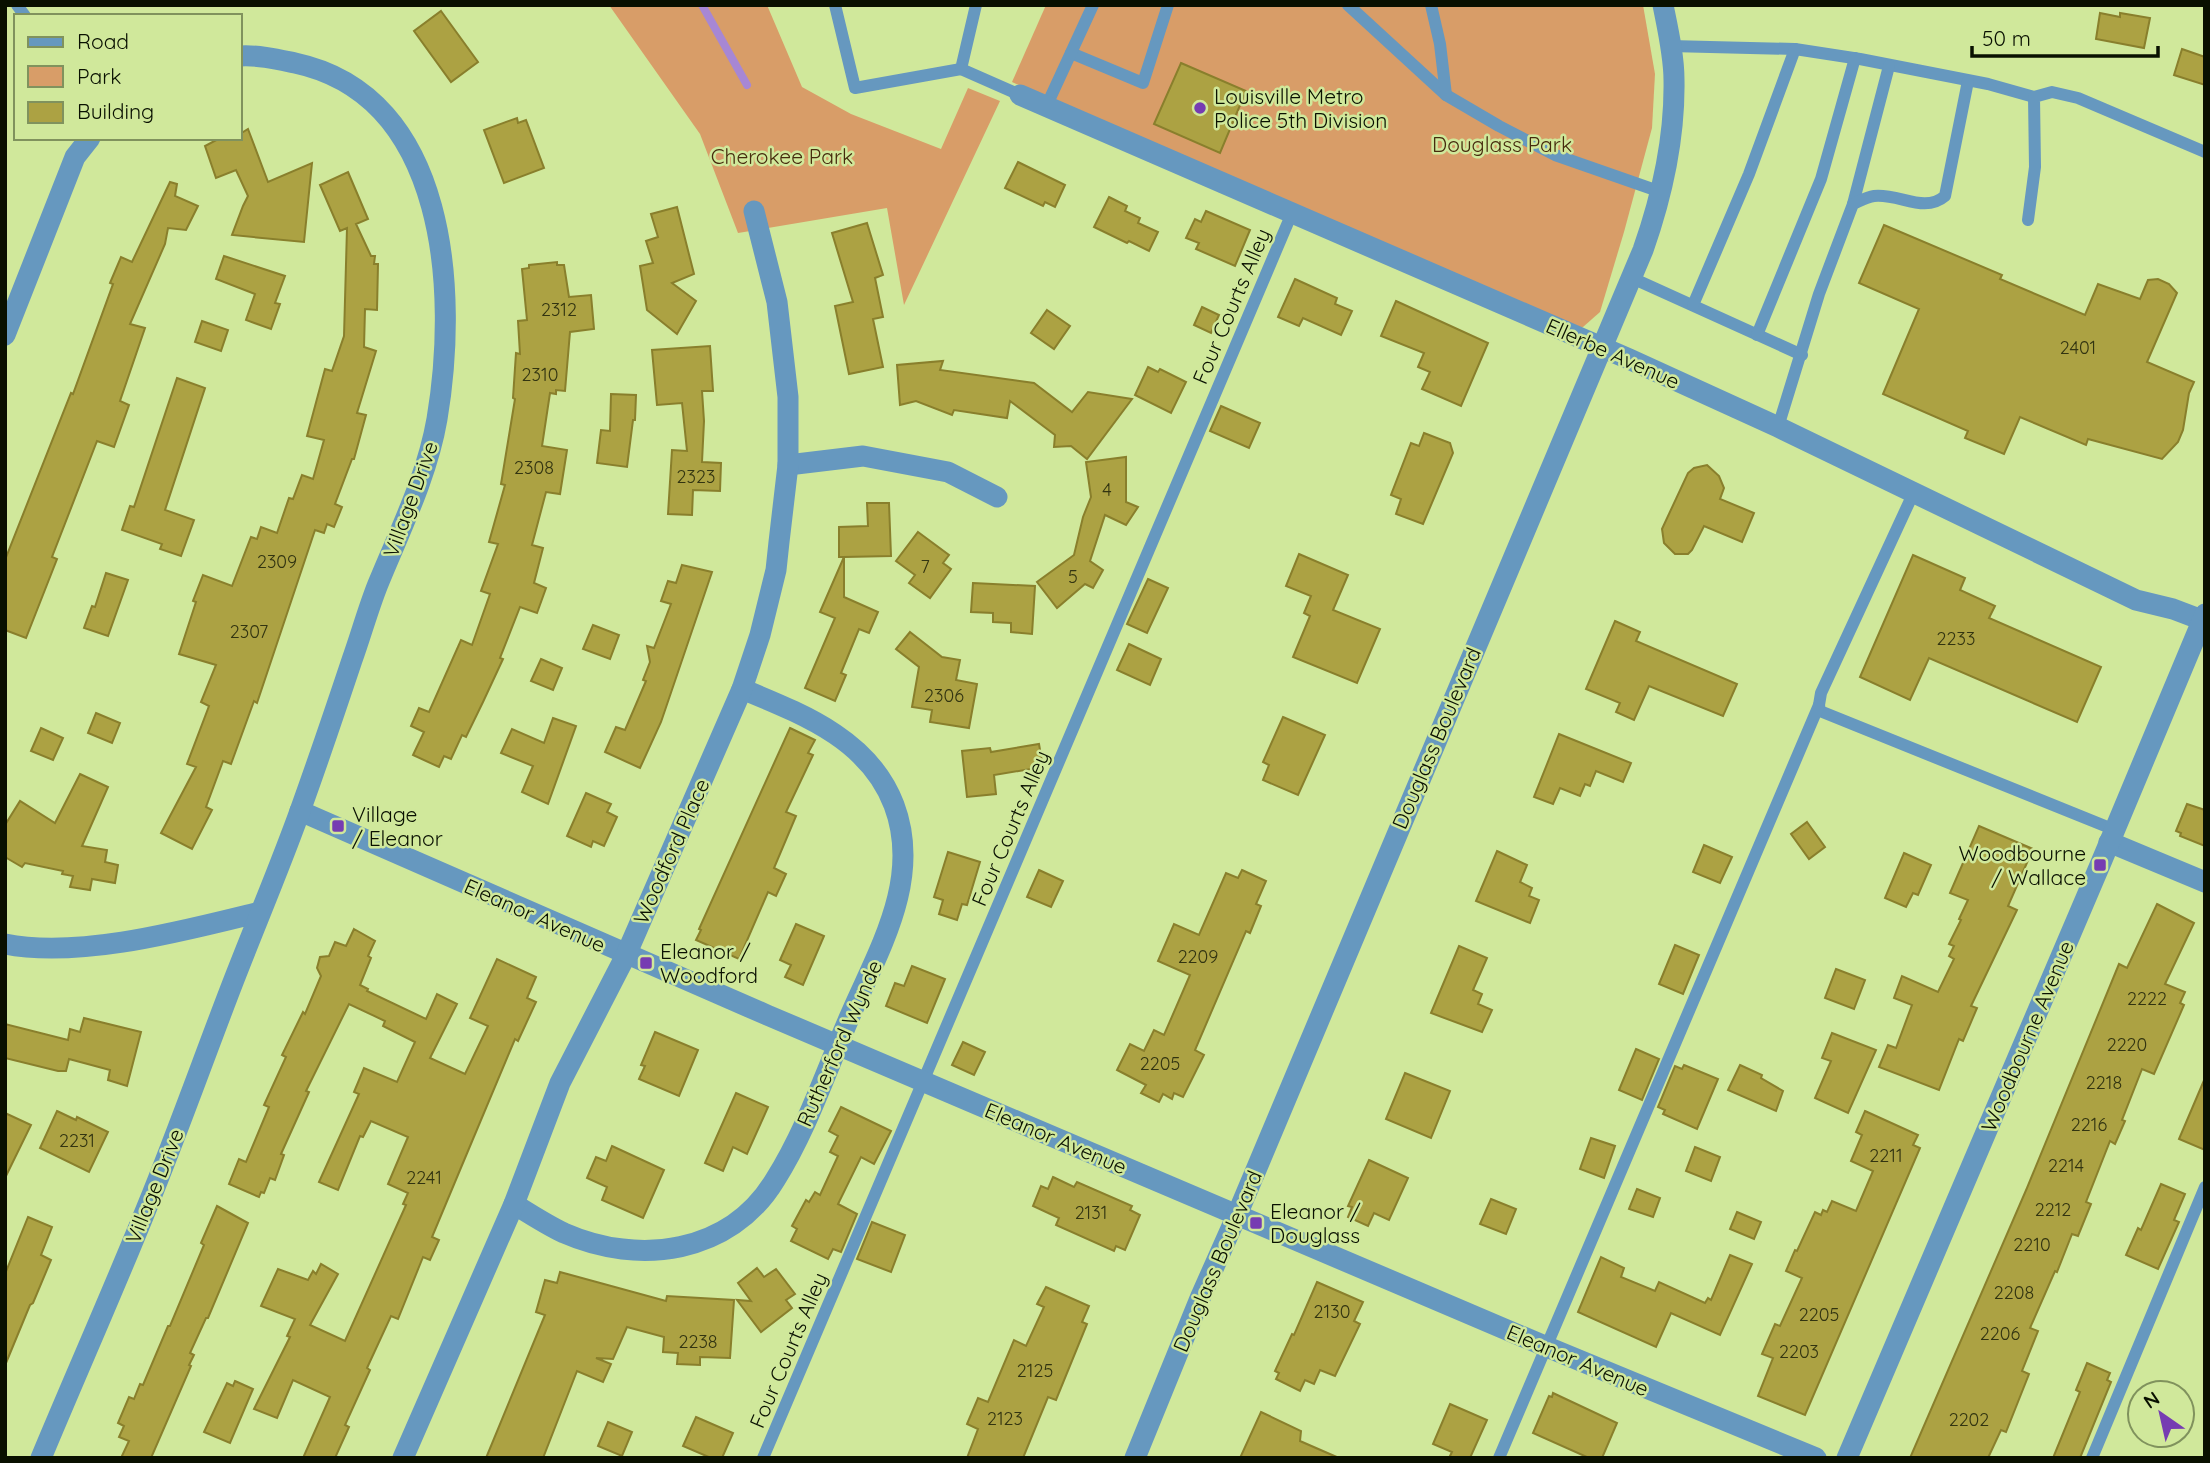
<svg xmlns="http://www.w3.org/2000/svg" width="2210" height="1463" font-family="Quicksand,sans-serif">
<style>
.green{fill:#d89d68}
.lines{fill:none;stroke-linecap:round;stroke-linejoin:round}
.stream{stroke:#a787d4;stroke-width:8}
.building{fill:#aca243;stroke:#897f2c;stroke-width:2}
.lane{stroke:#6698bf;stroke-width:12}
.street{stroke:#6698bf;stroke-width:21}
.poi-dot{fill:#763cb2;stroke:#d0e89b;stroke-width:2.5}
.labels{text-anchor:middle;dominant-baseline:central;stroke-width:5;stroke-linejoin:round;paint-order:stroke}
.number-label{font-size:18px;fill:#323411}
.poi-label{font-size:21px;fill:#091000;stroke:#d0e89b;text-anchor:start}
.park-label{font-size:21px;fill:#462a0d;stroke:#d0e89b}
.street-label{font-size:21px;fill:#091000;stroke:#d0e89b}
</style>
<rect width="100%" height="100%" fill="#d0e89b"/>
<!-- green -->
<g class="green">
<path d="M609 5H767L802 87 851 114 941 149 968 88 1000 101 904 305 887 208 738 233 700 134Z"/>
<path d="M1046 5H1643L1655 74 1652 128 1624 232 1600 312 1583 327 1576 329 1012 82Z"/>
</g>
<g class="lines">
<!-- stream -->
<path class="stream" d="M702 5 747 85"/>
</g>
<!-- building -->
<g class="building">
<path d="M441 11 478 62 451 82 414 31Z"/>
<path d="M2100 13 2120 17V13L2150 18 2144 48 2096 39Z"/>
<path d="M2182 49 2205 57V85L2174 75Z"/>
<path d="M1181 63 1246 91 1220 153 1154 124Z"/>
<path d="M517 118 518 123 526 120 544 168 504 183 484 130Z"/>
<path d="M248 129 268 182 312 163 304 242 232 235 243 206 248 196 236 170 216 178 205 146 220 138H240V134Z"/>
<path d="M1018 162 1065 185 1055 207 1045 202 1043 206 1005 188Z"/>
<path d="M348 172 368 219 356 224 371 256H375L374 264H378L377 310 365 309 364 347 376 351 357 413 366 415 354 459H352L335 504 342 507 334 527 327 524 324 533 315 530 257 703 254 701 231 764 223 761 206 807 212 810 192 849 161 833 196 767 187 764 209 706 201 702 216 665 179 654 196 602 193 601 203 575 232 586 251 537 257 539 261 527 277 533 289 498 293 499 302 475 313 479 324 440 307 436 325 369 332 371 344 336 347 228 340 231 320 185Z"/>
<path d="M170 182 177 184 175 196 198 206 186 230 168 228 165 244 130 324 145 328 120 401 129 405 114 447 97 441 52 557 57 559 26 638 5 630V560L71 393 73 394 113 284 110 283 121 257 132 262Z"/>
<path d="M1109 197 1127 206 1125 211 1140 218 1138 223 1158 232 1149 251 1129 241 1127 243 1094 227Z"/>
<path d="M677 207 694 274 672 283 696 301 677 334 647 310 640 266 653 263 646 241 658 237 651 214Z"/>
<path d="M1206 211 1250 230 1235 266 1196 249 1199 243 1186 238 1195 219 1201 222Z"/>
<path d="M867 223 883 275 875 278 883 317 873 319 883 367 849 374 835 306 853 302 832 233Z"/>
<path d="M1884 225 2002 275 2000 279 2085 315 2098 284 2140 299 2148 280 2158 279 2169 284 2177 293 2147 362 2194 382 2189 393 2183 430 2178 442 2162 459 2088 439 2086 445 2020 417 2004 454 1965 438 1968 431 1883 394 1919 309 1859 283Z"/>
<path d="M224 256 285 276 275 303 280 304 271 329 246 320 255 294 216 279Z"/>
<path d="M557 262V265H564L569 297 591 295 594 329 570 332 565 391 556 390V394L550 393 542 446 567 450 560 494 546 492 532 545 543 548 534 583 546 588 537 613 520 607 500 658 503 659 483 702 466 737 462 735 451 759 444 756 439 767 413 755 424 732 411 726 419 708 429 712 461 640 472 645 490 594 481 591 498 544 489 542 505 485 501 484 515 399 513 398 516 353 520 354 518 321 527 320 522 269 529 268V265Z"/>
<path d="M1295 279 1337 298 1335 304 1352 311 1341 335 1303 318 1299 326 1278 317Z"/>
<path d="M1396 301 1488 343 1461 406 1422 389 1430 372 1418 367 1424 353 1381 336Z"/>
<path d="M1202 307 1219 315 1211 333 1194 325Z"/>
<path d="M1047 310 1070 326 1054 349 1031 333Z"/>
<path d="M202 321 228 330 221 351 195 342Z"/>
<path d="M710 346 713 391H702L704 421 702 462 721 463 720 491 693 490 692 515 668 514 672 450 687 451 682 403 657 405 652 350Z"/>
<path d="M943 361 940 370 1034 383 1072 412 1088 392 1132 399 1087 459 1071 446 1054 447 1055 435 1010 401 1007 418 954 410 952 415 916 401 900 405 897 365Z"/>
<path d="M1148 367 1158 372 1160 369 1186 382 1171 413 1135 395Z"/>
<path d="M177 378 205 388 165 510 194 520 181 556 160 549 162 544 122 530 130 506 134 507Z"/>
<path d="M611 394 636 395 635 420H633L627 467 597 463 601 430 610 431Z"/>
<path d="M1221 406 1260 423 1249 448 1210 431Z"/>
<path d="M1424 433 1450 443 1453 453 1423 524 1396 514 1401 499 1391 495 1411 443 1419 446Z"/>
<path d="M1126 457V502L1138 507 1126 525 1105 515 1090 561 1103 570 1093 588 1085 584 1057 608 1037 582 1074 555 1083 517 1091 497 1086 462Z"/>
<path d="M1707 465 1719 476 1724 488 1720 499 1754 513 1742 542 1704 526 1692 550 1688 554H1675L1664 543 1662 529 1688 473 1694 468Z"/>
<path d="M867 503H889L891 556 844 557V597L878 612 869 633 859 629 841 673 846 675 835 701 805 688 835 618 820 612 844 557H839V527L868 526Z"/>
<path d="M918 532 949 555 943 563 951 569 930 598 909 583 915 575 896 561Z"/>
<path d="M1299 554 1348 575 1333 610 1380 629 1357 683 1293 657 1310 616 1304 613 1311 596 1286 586Z"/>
<path d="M1913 555 1965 578 1960 590 1995 606 1989 618 2101 667 2077 722 1929 658 1910 700 1860 677Z"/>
<path d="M682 565 712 572 661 722 640 768 605 752 616 727 625 730 646 681 643 680 650 662 647 646 654 648 671 604 661 601 668 581 676 583Z"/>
<path d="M106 573 128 580 108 636 84 628 92 606 95 607Z"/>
<path d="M1148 579 1168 588 1147 633 1127 624Z"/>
<path d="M973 583 1035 586 1032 634 1011 632V623L993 622V613L971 612Z"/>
<path d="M1615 621 1640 632 1636 641 1737 684 1723 716 1649 686 1634 720 1616 712 1620 703 1586 689Z"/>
<path d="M593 625 619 635 610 659 583 649Z"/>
<path d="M910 632 942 657 960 660 956 680 977 684 969 728 930 722 932 710 912 707 919 667 896 649Z"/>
<path d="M1129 644 1161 659 1150 685 1117 670Z"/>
<path d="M541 659 562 668 553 690 531 681Z"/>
<path d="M96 713 120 723 112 743 88 733Z"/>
<path d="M1283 717 1325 735 1298 795 1263 780 1269 765 1263 762Z"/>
<path d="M553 718 576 726 548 804 522 792 533 766 501 753 512 729 544 743Z"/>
<path d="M41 728 63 738 53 760 31 751Z"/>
<path d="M790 728 815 740 808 753 813 755 786 812 796 816 774 868 786 874 776 896 768 892 739 959 696 940 701 930 699 929Z"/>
<path d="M1559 734 1631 763 1623 782 1596 771 1590 786 1585 784 1580 796 1560 788 1553 804 1534 797Z"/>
<path d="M1039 744 1043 767 994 775 996 794 967 797 962 751 990 748 991 752Z"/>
<path d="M80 774 108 787 82 846 107 850 105 862 118 865 115 883 92 879 90 890 70 887 73 876 62 874 63 871 25 863 22 867 5 857V825L20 801 55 823Z"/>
<path d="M586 793 611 804 607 812 617 817 604 846 593 841 591 847 567 836Z"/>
<path d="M2187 804 2205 810V846L2180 836 2181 833 2176 831Z"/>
<path d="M1807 822 1825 847 1809 859 1791 834Z"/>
<path d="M1979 826 2033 849 2008 906 2017 910 1971 1006 1977 1008 1963 1041 1959 1039 1939 1090 1879 1067 1888 1045 1896 1048 1912 1005 1894 998 1902 976 1938 992 1954 959 1949 956 1954 946 1949 944 1961 920 1959 919 1968 900 1950 893Z"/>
<path d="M1704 845 1732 857 1720 883 1693 872Z"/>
<path d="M1497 851 1527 865 1520 882 1532 888 1529 896 1539 900 1530 923 1476 901Z"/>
<path d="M948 852 980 862 967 905 962 904 957 920 939 914 943 900 934 897Z"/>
<path d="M1904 853 1931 865 1918 895 1913 893 1906 907 1885 898Z"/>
<path d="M1039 870 1063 881 1051 907 1027 897Z"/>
<path d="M1242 870 1266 881 1256 904 1261 906 1250 933 1246 931 1195 1050 1204 1055 1183 1097 1174 1093 1172 1099 1163 1094 1159 1102 1141 1093 1146 1085 1117 1070 1130 1044 1144 1051 1154 1030 1164 1035 1190 975 1158 961 1174 924 1199 935 1226 873 1238 878Z"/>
<path d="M2157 904 2194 923 2165 984 2185 992 2180 1003 2184 1005 2154 1074 2142 1069 2122 1120 2125 1121 2115 1144 2110 1141 2086 1202 2091 1204 2078 1236 2072 1234 2057 1272 2055 1271 2030 1328 2038 1331 2022 1371 2029 1374 2006 1432 2001 1430 1988 1458H1910L2027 1188 2119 964 2127 968Z"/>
<path d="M796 924 824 936 803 985 785 977 791 965 780 960Z"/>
<path d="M354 929 375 941 368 956 371 958 360 985 368 989 367 991 426 1019 437 994 457 1004 430 1058 465 1074 488 1026 470 1018 497 959 536 977 527 998 536 1002 518 1041 515 1039 460 1170 432 1237 439 1240 430 1260 423 1257 398 1319 391 1316 367 1368 370 1370 345 1425 349 1427 335 1458H303L330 1397 293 1380 277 1418 254 1409 290 1337 287 1336 295 1319 261 1306 278 1269 308 1280 313 1271 316 1274 321 1264 338 1274 310 1325 345 1341 406 1205 403 1204 408 1193 388 1184 408 1137 371 1121 363 1137 360 1136 338 1190 319 1182 359 1094 354 1092 364 1068 397 1082 415 1042 383 1026 385 1021 349 1004 306 1091 309 1092 281 1154 284 1155 275 1180 270 1178 264 1193 261 1192 259 1197 229 1184 239 1159 246 1162 269 1107 264 1105 286 1057 282 1055 303 1012 305 1014 321 976 317 968 320 957 329 956 335 942 346 946Z"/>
<path d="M1675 945 1699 955 1683 994 1659 984Z"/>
<path d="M1459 946 1487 958 1473 990 1482 994 1478 1004 1492 1010 1482 1032 1431 1013Z"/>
<path d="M912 966 945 979 927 1023 886 1006 895 983 904 986Z"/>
<path d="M1836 969 1865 980 1854 1009 1825 998Z"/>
<path d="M84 1018 141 1032 127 1086 108 1080 110 1070 69 1059 66 1071H58L5 1058V1024L68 1040 70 1029 80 1032Z"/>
<path d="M655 1032 698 1050 679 1096 639 1079 645 1066 641 1065Z"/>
<path d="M1832 1033 1876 1050 1848 1113 1815 1098 1831 1061 1822 1058Z"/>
<path d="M963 1042 985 1052 974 1075 952 1065Z"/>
<path d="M1636 1049 1659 1059 1642 1100 1619 1090Z"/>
<path d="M1684 1065 1718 1079 1697 1129 1663 1114 1665 1110 1658 1107 1675 1066 1682 1069Z"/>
<path d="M1740 1065 1762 1075 1761 1078 1783 1091 1776 1111 1728 1090Z"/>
<path d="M1405 1073 1450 1091 1431 1138 1386 1119Z"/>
<path d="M2205 1078V1150L2179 1139Z"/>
<path d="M736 1093 768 1107 747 1154 733 1147 723 1171 705 1163Z"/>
<path d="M841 1107 891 1131 874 1164 861 1157 838 1204 857 1214 841 1252 833 1249 828 1259 791 1241 797 1229 792 1226 806 1200 809 1202 815 1192 820 1195 838 1156 830 1152 838 1136 829 1131Z"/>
<path d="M57 1111 76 1120 77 1117 108 1132 89 1172 40 1148Z"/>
<path d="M1865 1111 1918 1135 1913 1145 1920 1148 1805 1415 1758 1396 1773 1358 1762 1354 1775 1324 1780 1326 1802 1278 1786 1271 1795 1250 1797 1251 1815 1212 1821 1215 1823 1210 1827 1212 1832 1201 1856 1211 1873 1171 1851 1161 1862 1135 1856 1132Z"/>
<path d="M5 1113 31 1125 5 1178Z"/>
<path d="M1591 1138 1615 1146 1604 1178 1580 1169Z"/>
<path d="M612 1146 664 1170 643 1218 602 1200 607 1187 587 1178 596 1157 606 1161Z"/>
<path d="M1695 1147 1720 1157 1711 1181 1686 1171Z"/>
<path d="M1369 1160 1408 1178 1389 1220 1374 1213 1368 1226 1348 1217 1352 1207 1348 1206Z"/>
<path d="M1053 1177 1074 1187 1077 1182 1132 1206 1130 1210 1140 1215 1125 1250 1116 1246 1114 1251 1056 1225 1059 1218 1033 1206 1041 1186 1048 1189Z"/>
<path d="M2161 1184 2185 1194 2174 1220 2179 1222 2158 1269 2126 1255 2138 1228 2141 1230Z"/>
<path d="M1637 1189 1660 1198 1653 1217 1629 1209Z"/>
<path d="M1491 1199 1516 1209 1506 1234 1480 1224Z"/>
<path d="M217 1206 248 1223 208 1318H206L190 1353 194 1355 189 1365 191 1366 151 1458H121L129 1441 119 1437 124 1426 118 1423 129 1397 134 1399 140 1384 143 1385 168 1326H170L204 1245 201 1243Z"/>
<path d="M1737 1212 1761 1222 1754 1239 1730 1229Z"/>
<path d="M28 1217 52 1227 41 1255 51 1260 33 1303 30 1305 6 1363 5 1274Z"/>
<path d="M872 1222 905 1235 891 1272 857 1259Z"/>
<path d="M1730 1255 1752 1264 1720 1335 1671 1313 1656 1347 1578 1312 1601 1257 1624 1268 1621 1277 1655 1291 1659 1282 1705 1303 1708 1298 1711 1300Z"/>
<path d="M757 1268 764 1277 776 1269 795 1294 786 1300 792 1308 761 1332 737 1300 751 1301 738 1283Z"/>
<path d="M560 1272 666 1301 667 1296 734 1300 730 1358 700 1357V1365L677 1364 678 1353 663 1352 664 1337 627 1327 613 1359 596 1358 611 1364 603 1382 577 1371 543 1458H486L545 1315 536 1312 545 1280 557 1283Z"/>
<path d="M1317 1282 1363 1302 1354 1321 1360 1324 1335 1376 1320 1370 1314 1384 1305 1380 1300 1391 1276 1379 1279 1373 1275 1371 1292 1334 1294 1335Z"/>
<path d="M1046 1287 1089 1306 1082 1322 1087 1324 1056 1400 1048 1397 1023 1458H967L978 1429 967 1424 978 1398 988 1402 1014 1340 1026 1346 1044 1307 1037 1304Z"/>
<path d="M2087 1363 2110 1373 2107 1380 2111 1382 2080 1458H2053L2080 1392 2076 1390Z"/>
<path d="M235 1381 253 1389 230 1443 204 1432 227 1383 233 1386Z"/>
<path d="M1553 1393 1617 1423 1602 1458H1589L1533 1433 1549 1396 1552 1397Z"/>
<path d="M1450 1404 1487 1420 1470 1458H1449L1452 1452 1433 1444Z"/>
<path d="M1261 1412 1301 1431 1300 1441 1339 1458H1240Z"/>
<path d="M696 1417 733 1433 722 1458H711L683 1446Z"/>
<path d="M608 1422 632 1432 622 1456 598 1446Z"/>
</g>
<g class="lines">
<!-- lane -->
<g class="lane">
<path d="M17 5 25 16"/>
<path d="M835 5 855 88 961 69 976 5"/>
<path d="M1348 5 1446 95 1499 126 1555 155 1661 192"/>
<path d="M1431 5 1440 44 1446 95"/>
<path d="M1670 46 1795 49 1860 59 1988 84 2034 97"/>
<path d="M1071 53 1143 83 1168 5"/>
<path d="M961 69 1020 95"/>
<path d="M1046 107 1093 5"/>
<path d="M1853 204 1889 66"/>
<path d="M2028 220 2035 167 2034 97 2052 92 2078 98 2205 152"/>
<path d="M1632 278 1802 355"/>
<path d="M1693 305 1749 174 1795 49"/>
<path d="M1757 335 1821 179 1855 58"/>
<path d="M1778 427 1819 294 1853 204C1860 201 1867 197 1874 196 1899 193 1924 214 1945 196L1968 81"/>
<path d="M1913 494 1821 693 1819 705 1820 711 2115 830"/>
<path d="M763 1458C939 1042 1116 628 1292 213"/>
<path d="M1499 1458 1819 705"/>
<path d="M2092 1458 2205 1187"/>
</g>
<!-- street -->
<g class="street">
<path d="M1020 95 1629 359 1778 427 2136 600 2173 609 2202 620"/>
<path d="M5 335 75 157 90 138"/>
<path d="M788 465 863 456 948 472 997 497"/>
<path d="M300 811 767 1015 1547 1347 1816 1458"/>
<path d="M2109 842 2205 882"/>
<path d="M5 944C80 959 186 930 260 912"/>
<path d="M514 1204C530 1214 547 1225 564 1233 639 1266 730 1254 775 1180 807 1129 826 1071 850 1016 879 949 922 879 894 805 869 739 802 714 742 689"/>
<path d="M41 1458C76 1374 113 1291 147 1207 176 1136 202 1063 230 990 253 930 278 872 300 811 318 761 335 711 352 660 361 635 368 609 378 584 400 530 427 477 437 419 458 294 449 96 295 63 276 59 259 55 240 56"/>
<path d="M403 1458 514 1204 560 1083 626 955 742 689 760 635 776 570 779 542 788 465V397L777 302 754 211"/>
<path d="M1135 1458 1201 1296 1237 1215 1643 250C1662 196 1675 139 1674 80 1674 56 1668 30 1663 5"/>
<path d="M1847 1458 2100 865 2205 614"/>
</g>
</g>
<!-- markers -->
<g class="poi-dot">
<circle cx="1200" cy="108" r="7"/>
<rect x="331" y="819" width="14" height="14" rx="3.5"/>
<rect x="2093" y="858" width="14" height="14" rx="3.5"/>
<rect x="639" y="956" width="14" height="14" rx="3.5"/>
<rect x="1249" y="1216" width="14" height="14" rx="3.5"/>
</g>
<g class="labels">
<!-- number labels -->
<g class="number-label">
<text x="559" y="309">2312</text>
<text x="2078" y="347">2401</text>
<text x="540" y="374">2310</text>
<text x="534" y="467">2308</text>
<text x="696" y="476">2323</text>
<text x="1107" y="489">4</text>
<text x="277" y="561">2309</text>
<text x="925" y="566">7</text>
<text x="1073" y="576">5</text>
<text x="249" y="631">2307</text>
<text x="1956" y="638">2233</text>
<text x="944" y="695">2306</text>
<text x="1198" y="956">2209</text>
<text x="2147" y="998">2222</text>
<text x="2127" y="1044">2220</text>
<text x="1160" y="1063">2205</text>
<text x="2104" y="1082">2218</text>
<text x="2089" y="1124">2216</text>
<text x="77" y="1140">2231</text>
<text x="1886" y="1155">2211</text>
<text x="2066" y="1165">2214</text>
<text x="424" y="1177">2241</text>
<text x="2053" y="1209">2212</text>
<text x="1091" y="1212">2131</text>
<text x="2032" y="1244">2210</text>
<text x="2014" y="1292">2208</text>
<text x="1332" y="1311">2130</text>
<text x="1819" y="1314">2205</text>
<text x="2000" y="1333">2206</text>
<text x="698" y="1341">2238</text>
<text x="1799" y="1351">2203</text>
<text x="1035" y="1370">2125</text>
<text x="1005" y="1418">2123</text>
<text x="1969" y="1419">2202</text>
</g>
<!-- poi labels -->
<g class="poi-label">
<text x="1214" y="96">Louisville Metro<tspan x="1214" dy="24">Police 5th Division</tspan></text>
<text x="352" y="814">Village<tspan x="352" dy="24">/ Eleanor</tspan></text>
<text x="2086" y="853" text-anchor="end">Woodbourne<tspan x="2086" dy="24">/ Wallace</tspan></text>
<text x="660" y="951">Eleanor /<tspan x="660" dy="24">Woodford</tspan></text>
<text x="1270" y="1211">Eleanor /<tspan x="1270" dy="24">Douglass</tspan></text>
</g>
<!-- park labels -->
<g class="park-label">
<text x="1502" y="144">Douglass Park</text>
<text x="782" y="156">Cherokee Park</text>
</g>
<!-- street labels -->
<g class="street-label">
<text transform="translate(1231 306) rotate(-67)">Four Courts Alley</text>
<text transform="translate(1613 353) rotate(24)">Ellerbe Avenue</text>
<text transform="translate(410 499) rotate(-70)">Village Drive</text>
<text transform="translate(1436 738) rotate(-67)">Douglass Boulevard</text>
<text transform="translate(1010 828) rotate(-67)">Four Courts Alley</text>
<text transform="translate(671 851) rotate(-66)">Woodford Place</text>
<text transform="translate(535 915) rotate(24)">Eleanor Avenue</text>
<text transform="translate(2027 1036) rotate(-67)">Woodbourne Avenue</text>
<text transform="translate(839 1043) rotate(-66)">Rutherford Wynde</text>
<text transform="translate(1056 1138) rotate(23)">Eleanor Avenue</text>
<text transform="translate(154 1186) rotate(-68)">Village Drive</text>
<text transform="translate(1217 1261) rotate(-67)">Douglass Boulevard</text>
<text transform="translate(788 1350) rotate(-67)">Four Courts Alley</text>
<text transform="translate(1578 1360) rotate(23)">Eleanor Avenue</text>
</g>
</g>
<!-- border -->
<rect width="2210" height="1463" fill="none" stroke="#091000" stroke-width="14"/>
<!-- legend -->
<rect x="14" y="14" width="228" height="126" fill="#d0e89b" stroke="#80925d" stroke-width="2"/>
<rect x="28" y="37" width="35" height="10" fill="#6698bf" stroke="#80925d" stroke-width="2"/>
<text x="77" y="49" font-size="21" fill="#091000">Road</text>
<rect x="28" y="66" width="35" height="21" fill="#d89d68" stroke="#80925d" stroke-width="2"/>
<text x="77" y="84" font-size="21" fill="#091000">Park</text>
<rect x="28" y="102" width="35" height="21" fill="#aca243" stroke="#80925d" stroke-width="2"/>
<text x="77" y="119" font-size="21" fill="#091000">Building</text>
<!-- north arrow -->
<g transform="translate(2161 1414) rotate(326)"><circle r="33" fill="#d0e89b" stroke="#80925d" stroke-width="2"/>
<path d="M0-5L12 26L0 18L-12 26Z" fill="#763cb2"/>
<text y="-10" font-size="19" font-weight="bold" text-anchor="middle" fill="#091000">N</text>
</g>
<!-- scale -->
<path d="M1972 46v10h186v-10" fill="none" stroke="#091000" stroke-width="3.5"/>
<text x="1982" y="46" font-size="21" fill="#091000" stroke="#d0e89b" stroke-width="5" paint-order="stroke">50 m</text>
</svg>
